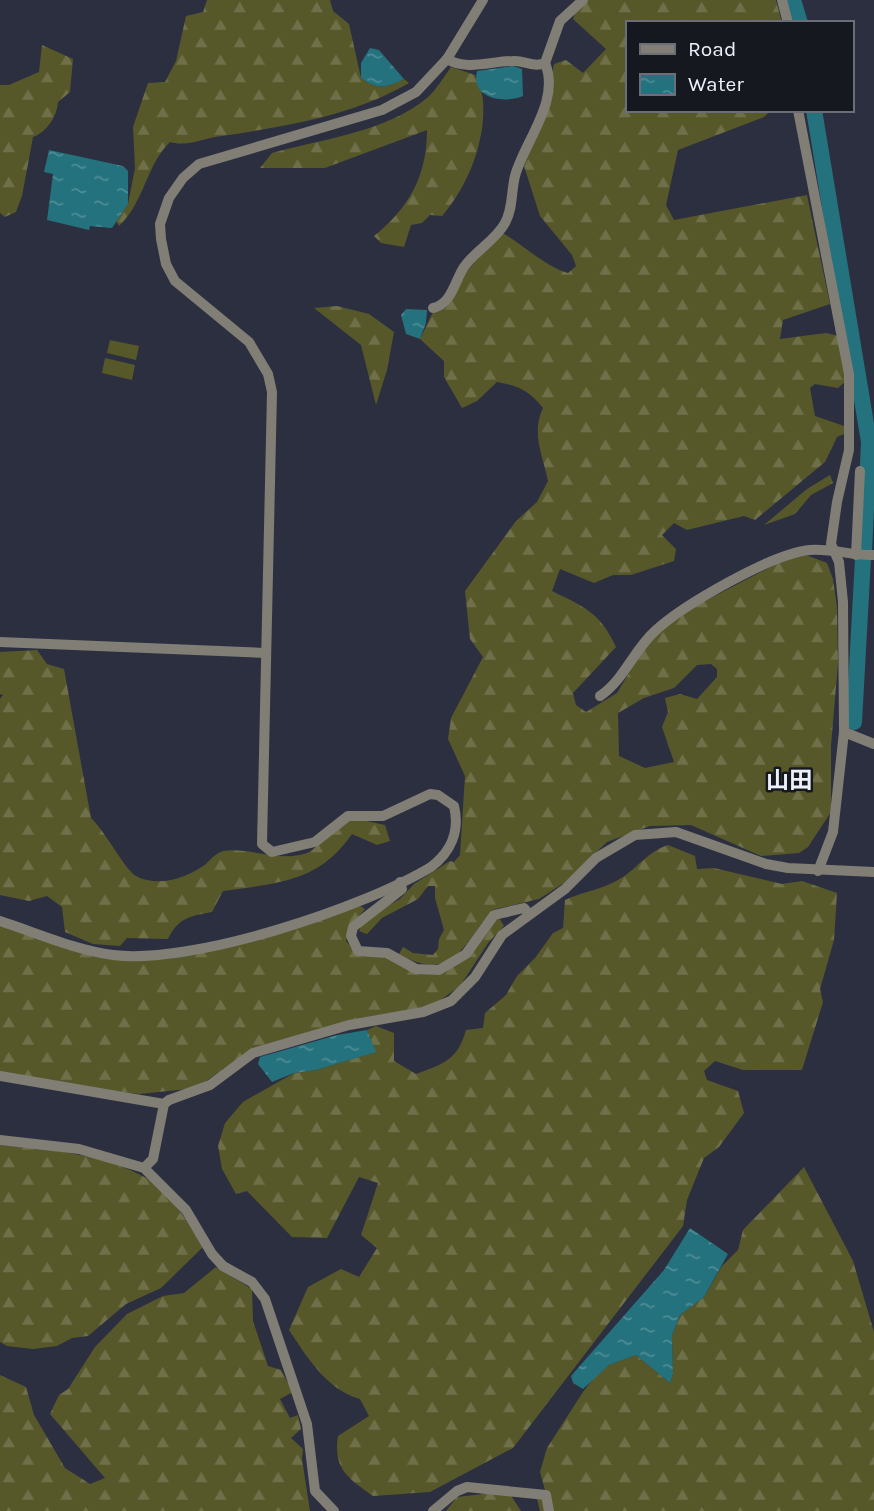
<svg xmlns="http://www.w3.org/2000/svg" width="874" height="1511" font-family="Karla,'Noto Sans JP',sans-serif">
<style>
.forest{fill:url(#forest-firs);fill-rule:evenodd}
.pitch{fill:#575829}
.water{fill:url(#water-ripples)}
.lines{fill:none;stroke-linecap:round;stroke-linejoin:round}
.river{stroke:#24727d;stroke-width:16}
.minor{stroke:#807e75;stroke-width:10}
.labels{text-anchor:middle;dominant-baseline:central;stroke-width:5;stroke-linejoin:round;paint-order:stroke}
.neighbourhood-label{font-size:23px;font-weight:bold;fill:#edf0fa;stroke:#16181f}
</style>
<defs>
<pattern id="forest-firs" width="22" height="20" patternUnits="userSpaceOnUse" patternTransform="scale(1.75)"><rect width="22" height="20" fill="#575829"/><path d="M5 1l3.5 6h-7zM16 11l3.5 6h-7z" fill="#6f7049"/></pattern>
<pattern id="water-ripples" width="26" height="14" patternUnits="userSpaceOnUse" patternTransform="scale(1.75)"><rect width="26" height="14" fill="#24727d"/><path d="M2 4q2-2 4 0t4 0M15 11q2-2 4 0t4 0" fill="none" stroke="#4f8d97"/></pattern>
</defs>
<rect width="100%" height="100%" fill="#2c2f3f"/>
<!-- forest -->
<g class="forest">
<path d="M207 0H330L333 11 349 24 361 78C377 90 387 88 404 79L409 83C352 116 287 126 222 136 203 138 190 147 170 142 146 165 145 201 119 226L116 221 128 204 135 168 133 127 148 83 165 82 176 61 186 16 203 12Z"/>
<path d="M580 0H776L782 23H627V110H771L764 117 678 150 666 205 674 220 807 195 830 304 783 320 780 339 826 333 839 336 846 381 838 388 815 384 810 388 815 416 847 427 844 434 837 437 825 462 755 520 744 516 687 530 674 523 662 535 676 549 674 561 631 575H613L594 583 560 569 552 591C584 607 600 612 616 647L573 693 576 705 586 712 617 693 652 635 678 615 784 560 806 555 827 563 833 579 837 607 838 663 831 746V812L808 847 799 853 761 856 691 825 650 826 607 842 564 883 539 899 492 910C463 945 452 984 399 954L403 947 413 953 433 955 438 949 439 939 444 930 435 898V886H428L418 899 382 918 367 934 359 931 362 923 374 913 400 899 414 884 450 861 454 862 460 855 465 776 448 739 451 718 483 657 470 639 465 591 516 521 537 502 548 481C543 456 531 433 543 408 529 391 519 386 497 382L477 401 462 408 444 377V361L420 339 435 308 501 232C524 245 544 266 568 273L576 266 572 255 540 216 524 166 547 102 554 64 566 60 583 73 606 49 573 19ZM711 664 717 669V677L697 699 680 694 665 698 668 712 662 727 674 762 645 768 619 756 618 713 644 698 674 688 697 665Z"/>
<path d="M42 45 73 59 70 92 58 102C57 116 47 132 33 137L22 196 16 212 5 217 0 213V85H9L39 72Z"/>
<path d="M451 67 475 75C477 83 483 93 483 101 486 141 468 186 442 216L430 215 422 223 411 225 404 247 381 243 374 236C409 208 427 176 427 130L325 168H260L272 153C322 139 386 132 427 98 436 90 444 77 451 67Z"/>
<path d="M337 306 369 314 394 332 387 370 376 405 361 345 314 308Z"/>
<path d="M830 475 833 483 811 495 795 514 764 525 807 489Z"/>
<path d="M37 650 47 664 64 669 91 818C105 831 126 871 136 876 158 888 187 878 206 864 211 859 216 853 223 851 252 847 278 863 307 853 317 849 322 838 330 831 336 825 346 822 353 818L385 825 390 841 377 845 352 834C318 883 277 883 223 891L212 912C190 916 178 918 168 939L127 938 120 946 93 944 65 932 62 907 47 896 29 901 0 895V699L3 695 0 694V652Z"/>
<path d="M668 845 695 856 697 869 714 868 782 884 802 881 837 893 834 940 820 989 823 1002 802 1070H743L715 1061 704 1071 707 1080 738 1091 744 1113 719 1147 704 1158 687 1200 683 1226 513 1448 430 1492 373 1496C348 1478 333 1469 338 1436L369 1416 360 1399C327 1390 307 1357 289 1330L308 1287 341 1269 359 1277 377 1248 361 1235 378 1183 359 1177 327 1238 292 1237 247 1191 236 1194 222 1169 218 1146 225 1123 243 1102 294 1073 316 1070 375 1052 367 1030 376 1026 394 1033V1061L416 1074C443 1064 458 1060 466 1030L483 1028 485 1013 506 995 517 976 535 958 553 933 563 928 565 900C582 892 603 889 618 880 639 868 645 853 668 845Z"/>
<path d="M360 906 365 909 349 928 346 941 352 948 385 955 416 971 436 975 469 958 492 922 499 918 504 926 488 943 460 986 432 1006 355 1019 253 1048 206 1081 188 1089 139 1094 0 1076V923L99 953 164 957Z"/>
<path d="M0 1145C50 1150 103 1153 148 1179 172 1193 188 1224 203 1247L161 1288 126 1304 88 1336 72 1338 57 1346 33 1349 7 1346 0 1342Z"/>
<path d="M804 1167 853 1261 874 1332V1511H540L537 1499 545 1490 540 1472 547 1448 583 1392 596 1375 609 1365 636 1355 670 1383 673 1374 672 1335 680 1315 704 1297 722 1266 738 1250 743 1230Z"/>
<path d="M216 1267 252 1289 253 1321 268 1366 281 1370 293 1392 280 1399 290 1418 298 1415 301 1429 291 1438 303 1449 302 1459 310 1511H0V1375L26 1387 34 1415 65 1468 90 1484 105 1478 50 1414 59 1395 68 1389 95 1347 127 1314 163 1296 184 1293Z"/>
<path d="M508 1491 521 1511H446L457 1497Z"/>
</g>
<!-- pitch -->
<g class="pitch">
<path d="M110 340 139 346 136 360 107 353Z"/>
<path d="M105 358 135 365 132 380 102 373Z"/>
</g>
<!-- water -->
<g class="water">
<path d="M370 48 379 50 404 79C387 88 377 90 361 78V63Z"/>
<path d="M513 66 522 69 523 96C504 104 470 99 477 71Z"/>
<path d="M49 150 123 166 128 171V204L112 228 90 226 89 230 47 220 53 174 44 172Z"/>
<path d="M406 309 427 310 426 323 420 339 406 334 401 315Z"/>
<path d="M367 1030 376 1052 316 1070 294 1073 272 1082 258 1064 260 1057 337 1035Z"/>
<path d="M690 1228 728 1254 704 1297 680 1315 672 1335 673 1374 670 1383 636 1355 609 1365 583 1389 573 1383 571 1376 664 1270Z"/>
</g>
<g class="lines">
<!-- river -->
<g class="river">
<path d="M793 0 800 23"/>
<path d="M814 110 869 442 864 552"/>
<path d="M854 722 863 559"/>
</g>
<!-- minor -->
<g class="minor">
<path d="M782 0 788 23"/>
<path d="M447 59C466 71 492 61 513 61 525 60 532 68 545 63L560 21 583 0"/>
<path d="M798 110 849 374V450L837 502 831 544 839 562 843 602 844 732 833 832 818 871"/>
<path d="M433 308C452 304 455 280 464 267 475 251 496 240 505 223 513 209 511 192 515 176 524 142 561 101 545 63"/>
<path d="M856 555 860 471"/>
<path d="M0 642 266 653"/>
<path d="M600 696C624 680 633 651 655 631 683 605 773 553 810 550 831 548 853 556 874 555"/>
<path d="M844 732 874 744"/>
<path d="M400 882 402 889 353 927 351 936 358 951 387 953 416 969 439 970 466 954 494 915 524 908 529 914"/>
<path d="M0 921C37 933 75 950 113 955 192 965 363 908 431 867 451 852 460 831 454 806L438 795 430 794 383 816H348L315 842 272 852 262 844 272 392 268 374 249 342 175 281 166 264 161 239 160 224 169 198 183 178 199 164 382 110 416 92 447 59 483 0"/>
<path d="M0 1076 164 1104"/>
<path d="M0 1140 79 1149 144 1168 186 1210 212 1254 223 1266 252 1282 265 1299 307 1424 315 1491 334 1511"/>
<path d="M144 1168 153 1159 164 1104 169 1100 210 1085 253 1053 349 1025 423 1012 451 1001 475 977 502 935 565 889 596 858 635 835 676 832 766 864 788 868 874 872"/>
<path d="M433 1511 457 1491 467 1487 546 1495 549 1511"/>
</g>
</g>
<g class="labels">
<!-- neighbourhood labels -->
<g class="neighbourhood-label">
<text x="789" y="780">山田</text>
</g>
</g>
<!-- legend -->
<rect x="626" y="21" width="228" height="91" fill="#16181f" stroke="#6c6e77" stroke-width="2"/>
<rect x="640" y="44" width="35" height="10" fill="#807e75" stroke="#6c6e77" stroke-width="2"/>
<text x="688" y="56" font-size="21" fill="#edf0fa">Road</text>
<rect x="640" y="74" width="35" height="21" fill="url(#water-ripples)" stroke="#6c6e77" stroke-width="2"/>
<text x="688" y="91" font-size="21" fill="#edf0fa">Water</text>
</svg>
